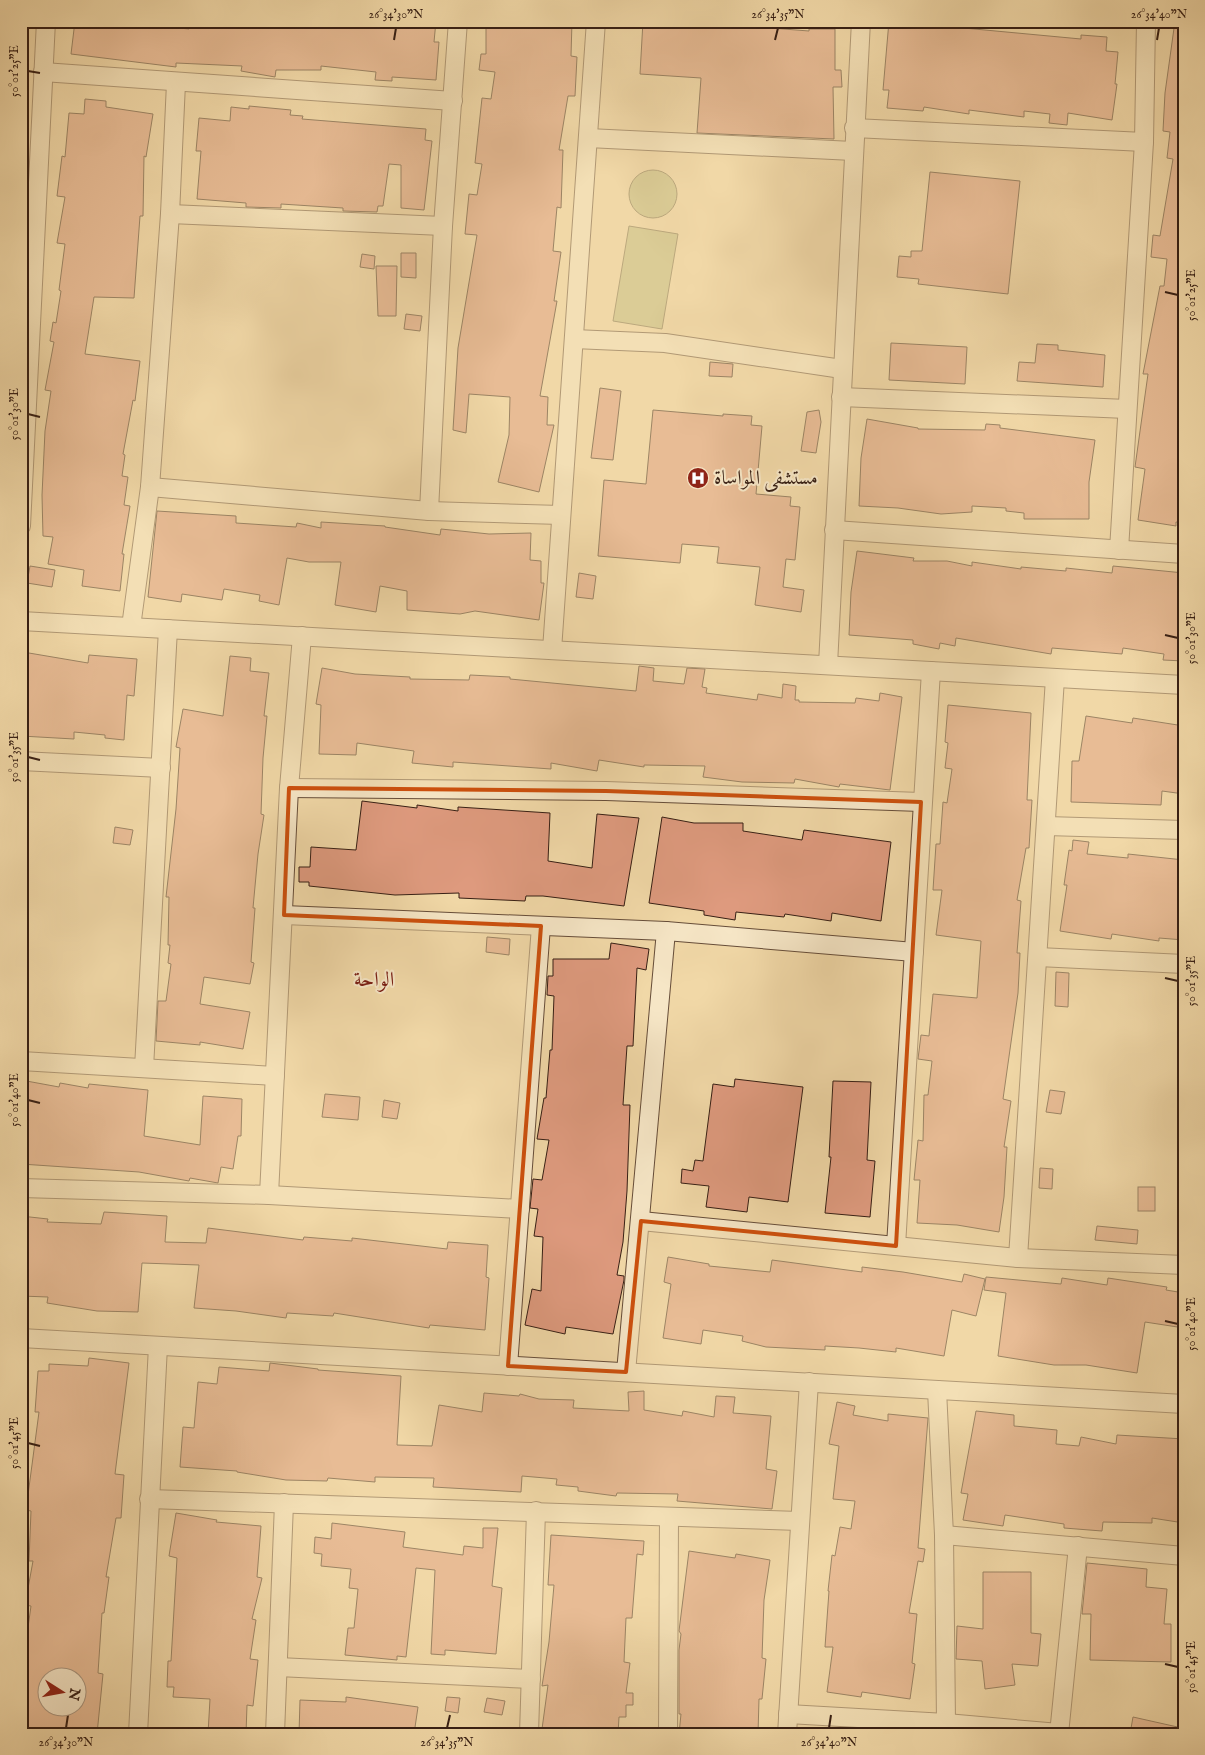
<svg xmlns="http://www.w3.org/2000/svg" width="1205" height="1755" font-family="'IM FELL English',Amiri,serif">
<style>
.green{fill:#c2bc82;stroke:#7c6e4b}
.building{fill:#de9a7e;stroke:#371f14;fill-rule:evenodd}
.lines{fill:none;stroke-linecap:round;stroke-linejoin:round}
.minor-casing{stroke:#664d39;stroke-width:20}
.minor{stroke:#f6e6c6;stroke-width:18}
.marked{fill:none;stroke:#cd500d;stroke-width:4;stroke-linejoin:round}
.ticks{fill:none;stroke:#371f14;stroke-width:2}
.labels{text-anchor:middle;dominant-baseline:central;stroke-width:4;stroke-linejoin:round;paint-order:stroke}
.poi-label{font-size:20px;fill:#371f14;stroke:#f6e6c6;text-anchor:start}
.neighbourhood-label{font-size:21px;fill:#7a1f14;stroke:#f6e6c6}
.neatline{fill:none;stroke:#371f14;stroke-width:2}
.ticks-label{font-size:12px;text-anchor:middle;fill:#371f14}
</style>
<rect width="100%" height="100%" fill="#f1d8a7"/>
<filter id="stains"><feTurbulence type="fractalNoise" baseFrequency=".004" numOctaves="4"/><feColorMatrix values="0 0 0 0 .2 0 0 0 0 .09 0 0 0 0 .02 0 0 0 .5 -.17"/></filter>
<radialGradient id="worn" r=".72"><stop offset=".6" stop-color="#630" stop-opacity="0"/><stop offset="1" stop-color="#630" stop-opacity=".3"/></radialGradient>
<!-- green -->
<g class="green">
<circle cx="653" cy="194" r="24"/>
<path d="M629 226 678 234 662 329 613 321Z"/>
</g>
<!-- building -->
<g class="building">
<path d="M75 21H108L189 29 192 21H436L434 42H439L436 80 392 77V81L375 80 376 72 321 66V70H276L275 77 241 71 242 66 176 63V67L71 54Z"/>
<path d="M486 21H572L571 56 577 57 575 96H568L559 150H563L561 208 557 207 553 251 561 252 554 301H557L540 396 548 397 547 425H554L539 492 498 482 509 435 510 397 469 394 466 433 453 430 458 348 477 235 465 234 469 194 477 195 482 164 475 163 482 98 491 99 495 72 479 70 481 54H486Z"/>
<path d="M643 21 710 23V21H745V26L809 31V29H835V70H841L842 87H833L834 139 697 133 701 78 640 74Z"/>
<path d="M889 21 1081 39V35L1107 37 1106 51 1118 52 1115 84H1117L1112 120 1068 113 1067 125 1049 123 1050 114 1024 111V117L969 110V114L924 107 923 111 887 108 889 90H883Z"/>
<path d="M1175 21H1184V416L1181 433H1184L1180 462H1184V523L1176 522V526L1138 520 1145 469 1135 467 1148 374H1143L1160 286H1164L1167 259 1151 257 1153 235 1160 236 1173 159 1167 158 1170 132 1163 131 1165 93Z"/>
<path d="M85 99 106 101V107L153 114 146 157 144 156 143 216H140L134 298 94 297 85 354 140 361 135 401 133 400 123 454 125 455 122 476 128 477 124 505 130 506 122 554H124L120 591 82 586 84 570 48 564 53 537 43 536 42 495 45 431 51 391 45 390 54 342 50 341 53 322 56 323 61 291 59 290 65 244 57 243 65 197 57 196 62 156 65 157 69 113 84 114Z"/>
<path d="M249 106 291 110 290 115 303 116 302 119 426 129 425 140 432 141 424 210 401 208V165L389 164 383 206H378L377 212 343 211V208L281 204V208L246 207V203L197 199 201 151H196L199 118 230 121 231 107 249 109Z"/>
<path d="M930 172 1020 181 1008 294 918 284 919 279 897 277 899 256 911 257V251H922Z"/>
<path d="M401 253H416V278L401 277Z"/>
<path d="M362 254 375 256 374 269 360 267Z"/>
<path d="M376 266H397L396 316H378Z"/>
<path d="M406 314 422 316 420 331 404 329Z"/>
<path d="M891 343 967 347 965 384 889 380Z"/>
<path d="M1037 344 1058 345V350L1105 355 1103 387 1017 381 1019 362 1035 363Z"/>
<path d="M710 362 733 364 732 377 709 376Z"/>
<path d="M600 388 621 391 613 460 591 458Z"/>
<path d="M653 410 723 416V414L752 416 751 425 762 426 756 494 791 497 790 506 800 507 795 560 786 559 783 587 804 590 801 612 755 605 760 567 717 563 719 547 682 544 680 563 598 556 604 480 646 484Z"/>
<path d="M819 410 821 422 816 453 801 451 807 412Z"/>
<path d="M867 419 918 428V429L985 430 986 424 1000 425V428L1095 440 1089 482V519H1024V513L1006 511V508L972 506V512L941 514 898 508 859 506 861 458Z"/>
<path d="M157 511 236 516V523L296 527 297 523 321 528V522L385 526V527L440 535 441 529 489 534 531 533 530 560 541 561V583H544L539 620 475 611 460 614 407 610V591L380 586 376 612 335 605 341 562H309L287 558 279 605 259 601 260 595 224 589 222 600 182 594 181 602 148 597Z"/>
<path d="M857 551 914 558 913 561H947L972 566V562L1021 569V567L1066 571V568L1112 573 1113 566 1184 573V661L1163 660 1164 654 1123 648 1122 654 1052 648 1051 654 956 638 955 646 940 643 939 649 913 644V640L849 635 851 592Z"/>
<path d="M30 566 55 570 52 587 27 583Z"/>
<path d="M579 573 596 576 593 599 576 597Z"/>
<path d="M23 652 88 663 89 655 137 659 134 696 127 695 124 740 105 738V735L74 732V739L21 736Z"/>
<path d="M230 656 251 658 250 671 269 673 264 716H267L263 758 261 814 264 815 258 854 253 908H255L251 962 254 963 250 984 204 977 200 1004 250 1012 243 1049 200 1042V1045L156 1041 158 1001H166L171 964 168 963 170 945H168L169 897H166L176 809 180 748 176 747 183 709 223 716Z"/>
<path d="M639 666 654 668 653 681 684 684 687 668 705 669 702 687 707 688 706 693 757 700 758 694 782 698 783 684 796 686 795 700H799V702L855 703 856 698 879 701 880 693 902 697 890 790 840 784 839 787 795 779 794 783 742 782 703 777 705 766 644 765V767L599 760 597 771 551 763V769L453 762V767L412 763 414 751 357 743 356 755 319 754 321 705 316 704 322 668 355 674 410 677V679L469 680 470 675 510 677V679L636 691Z"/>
<path d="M948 705 1031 713 1027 800H1032L1029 848H1026L1017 900 1021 901 1017 953H1020L1018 993 1003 1099 1011 1101 1004 1147H1007L1004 1197 999 1232 957 1225 917 1223 920 1180H914L918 1140 923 1141 924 1095H928L932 1061 918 1059 921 1035 929 1036 933 994 977 998 981 941 936 935 942 890H933L936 844H940L943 802 947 803 952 769 945 768 948 743 945 742Z"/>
<path d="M1086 716 1132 723 1133 718 1184 726V794L1162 791 1161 805 1071 802 1072 761H1079Z"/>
<path d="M362 801 417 808V805L458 811V807L550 813 548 861 592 868 597 814 639 818 624 906 543 896H526L525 901 459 898V893L395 895 309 886V882H299V867H310L311 847 356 850Z"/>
<path d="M662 817 694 823H743V831L802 840 804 830 891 842 881 921 832 913 831 921 785 914 784 917 736 912 735 920 704 915V911L649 903Z"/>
<path d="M115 827 133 830 130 845 113 843Z"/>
<path d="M1073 840 1089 842 1087 854 1128 858V854L1184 860V940L1159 938V941L1112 934 1111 939 1060 931 1067 885H1064L1069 850 1072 851Z"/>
<path d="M487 937 510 939 509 955 486 952Z"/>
<path d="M611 943 649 949 646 970 637 968 633 1046H627L623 1105H630L627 1191 623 1242 617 1275 624 1276V1280L613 1334 566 1327 565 1334 525 1325 532 1289 541 1291 543 1237 534 1236 538 1209 530 1208 533 1179 542 1180 549 1140 537 1139 544 1098H546L550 1050H552L554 996 547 995 548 976H553V959H609Z"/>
<path d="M1056 972 1069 973 1068 1007 1055 1006Z"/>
<path d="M735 1079 803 1087 788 1202 749 1197 747 1212 706 1207 709 1186 681 1183 682 1169 693 1171 695 1160 703 1161 713 1084 734 1087Z"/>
<path d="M21 1080 59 1087 60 1083 88 1088 89 1084 148 1090 144 1136 200 1145 203 1096 242 1099 241 1136H238L233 1169 221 1167 218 1183 190 1178 189 1181 139 1172 21 1164Z"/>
<path d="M833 1081 871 1082 867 1160 875 1161 870 1217 825 1213 831 1157H829Z"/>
<path d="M1050 1090 1065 1092 1061 1114 1046 1112Z"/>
<path d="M325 1094 360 1097 358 1120 322 1117Z"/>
<path d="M384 1100 400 1103 397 1119 382 1117Z"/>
<path d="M1040 1168 1053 1169 1052 1189 1039 1188Z"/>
<rect x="1138" y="1187" width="17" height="24"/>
<path d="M104 1212 167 1216 165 1242 206 1243 208 1228 303 1240 304 1237 352 1241V1238L447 1249 448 1242 488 1245 486 1277 489 1278 485 1330 430 1325 429 1328 334 1313 333 1316 287 1313 286 1318 236 1311 194 1308 199 1265 142 1263 138 1312 97 1311 47 1303 48 1297 21 1296V1216L48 1219 47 1222 101 1224Z"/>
<path d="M1097 1226 1138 1230 1137 1244 1095 1240Z"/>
<path d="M668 1257 709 1264V1266L770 1272 772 1260 862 1272V1267L903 1272 962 1282 964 1274 985 1279 976 1316 952 1310 944 1356 896 1348V1352L859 1348 825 1346V1350L766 1347 742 1341 743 1336 703 1330 701 1344 663 1338 671 1284 664 1282Z"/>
<path d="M986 1277 1061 1284 1062 1278 1107 1285 1108 1278 1167 1287 1166 1290 1184 1293V1328L1145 1322 1137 1373 1086 1365H1054L998 1356 1006 1293 984 1290Z"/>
<path d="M89 1358 129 1363 115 1474 124 1475 121 1518H116L106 1577H109L104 1613H102L98 1673 103 1674 97 1734H22L21 1678 31 1606 25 1605 33 1561H29L31 1511 26 1510 39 1412H35L38 1371H49V1364L88 1366ZM48 1678H78V1708H48Z"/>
<path d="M270 1363 318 1369V1370L401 1376 397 1445 432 1446 439 1405 482 1412 484 1393 519 1396 520 1394 539 1399 574 1400 573 1408 629 1411 628 1392 644 1391V1410L682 1416 683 1411 714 1417 716 1396 735 1397 733 1413 771 1416 766 1469 777 1471 772 1509 677 1501 678 1494 617 1493 616 1496 578 1491V1487L556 1485 557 1479 522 1476 521 1492 433 1487 434 1478 375 1477V1482L328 1478 327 1481 286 1480 237 1472V1471L180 1467 183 1427 194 1428 198 1382 217 1384 219 1367 269 1371Z"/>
<path d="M837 1402 855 1406 853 1415 888 1421V1414L928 1418 918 1548 925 1549 923 1562 918 1561 909 1613 917 1614 912 1663 915 1664 910 1699 862 1692 861 1697 827 1692 833 1647H825L829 1591H828L832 1555 835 1556 840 1527 851 1529 855 1501 833 1499 839 1446 829 1444Z"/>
<path d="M976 1411 1014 1415V1426L1057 1430 1056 1444 1079 1446 1081 1437 1116 1444 1117 1435 1184 1439V1523L1152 1518V1523L1103 1522 1102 1531 1064 1528V1524L1005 1515 1003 1526 963 1520 968 1494 961 1493Z"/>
<path d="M176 1513 217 1520 216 1522 261 1526 257 1577 262 1578 252 1619 256 1620 250 1659 258 1660 253 1706 247 1705 246 1734H208L210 1699 173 1697 174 1687H167L168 1661H171L177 1558 169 1556Z"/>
<path d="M332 1523 405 1532 403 1547 463 1555 464 1546 483 1548V1528H498L492 1586 502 1588 496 1654 445 1650V1655L431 1654 435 1570 416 1568 406 1657 397 1656V1660L345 1655 348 1628H354L358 1589 349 1588 351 1569 321 1566 322 1554 314 1553 315 1537 331 1539Z"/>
<path d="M551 1535 644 1541 643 1555 637 1554 632 1618H626L624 1662 630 1663 626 1693H633V1705H626V1717H619L618 1734H576L542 1729 548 1685 542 1686 549 1642 554 1585H548Z"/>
<path d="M689 1551 735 1558 736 1554 770 1560 764 1600 762 1658 766 1659 762 1699H759L758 1734H679L681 1714H679V1650L681 1634 679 1631Z"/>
<path d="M1087 1563 1147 1569 1146 1587 1167 1589 1164 1624H1171V1662L1090 1660 1091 1614H1082Z"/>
<path d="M983 1572H1031V1633L1041 1634 1038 1666 1012 1664 1015 1685 985 1689 982 1661 956 1659 957 1626 983 1629Z"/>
<path d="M346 1697 418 1707 414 1734H299L300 1700 346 1702Z"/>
<path d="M447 1697 460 1698 458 1713 445 1711Z"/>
<path d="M487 1698 505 1701 502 1715 484 1712Z"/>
<path d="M1133 1717 1182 1728V1734H1130Z"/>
</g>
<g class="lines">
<!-- minor casing -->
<g class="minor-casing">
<g id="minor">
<path d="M43 72 453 101"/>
<path d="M854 128 1144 142"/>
<path d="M588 138 853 151"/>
<path d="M170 214 443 226"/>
<path d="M574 339 665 343 842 369"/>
<path d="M841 397 1127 409"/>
<path d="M150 487 429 511 561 515"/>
<path d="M429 511 443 226 458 21"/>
<path d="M21 526 46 21"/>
<path d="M834 530 1184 554"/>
<path d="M1119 550 1144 142 1146 21"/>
<path d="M21 621 1184 685"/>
<path d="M131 627 150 487 170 214 176 83"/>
<path d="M552 650 596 21"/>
<path d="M828 665 861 21"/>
<path d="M21 761 161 768"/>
<path d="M289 788 606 791 921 802"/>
<path d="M1046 826 1184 830"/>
<path d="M284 915 666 931 914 952"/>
<path d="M1038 957 1184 964"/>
<path d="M21 1061 275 1076"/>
<path d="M144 1068 168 629"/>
<path d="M21 1188 269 1195 520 1209"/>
<path d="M269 1195 289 788 302 636"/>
<path d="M641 1221 1018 1258 1184 1265"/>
<path d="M896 1246 931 671"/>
<path d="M1018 1258 1055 678"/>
<path d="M21 1338 1184 1404"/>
<path d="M508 1366 541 926"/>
<path d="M626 1372 666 931"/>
<path d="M937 1390 944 1535 946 1723"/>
<path d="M149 1499 799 1521"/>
<path d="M944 1535 1184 1556"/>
<path d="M278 1667 531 1679"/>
<path d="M788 1714 946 1723 1059 1733"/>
<path d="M138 1734 158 1346"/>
<path d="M275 1734 284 1503"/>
<path d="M529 1734 536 1511"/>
<path d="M668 1734 669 1517"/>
<path d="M787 1734 809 1382"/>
<path d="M1059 1734 1078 1546"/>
</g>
</g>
<!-- minor -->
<use href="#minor" class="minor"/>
</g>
<!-- marked area -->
<path d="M0 0H1205V1755H0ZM289 788 606 791 921 802 896 1246 641 1221 626 1372 508 1366 541 926 284 915Z" fill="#f1d8a7" fill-opacity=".55" fill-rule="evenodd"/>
<path class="marked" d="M289 788 606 791 921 802 896 1246 641 1221 626 1372 508 1366 541 926 284 915Z"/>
<!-- ticks -->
<path class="ticks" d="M394 40 396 28M775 40 778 28M1157 40 1159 28M28 71 40 73M1165 292 1178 295M28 414 40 417M1165 635 1178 638M28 757 40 760M1165 978 1178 981M28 1100 40 1103M1165 1321 1178 1324M28 1443 40 1446M1165 1664 1178 1667M66 1728 68 1715M447 1728 450 1715M829 1728 831 1715"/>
<!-- icons -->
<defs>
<g id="hospital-disc" transform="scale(1.125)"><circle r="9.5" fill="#8f2418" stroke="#f6e6c6"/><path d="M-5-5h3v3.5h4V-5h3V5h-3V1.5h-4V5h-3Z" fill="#fff"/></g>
</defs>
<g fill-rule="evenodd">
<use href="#hospital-disc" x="698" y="478"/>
</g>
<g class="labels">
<!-- poi labels -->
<g class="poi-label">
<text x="714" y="478">مستشفى المواساة</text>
</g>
<!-- neighbourhood labels -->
<g class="neighbourhood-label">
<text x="374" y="980">الواحة</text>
</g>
</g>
<!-- margin -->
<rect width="1205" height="1755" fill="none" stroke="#f1d8a7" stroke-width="55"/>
<!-- north arrow -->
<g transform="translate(62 1692) rotate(101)"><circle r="24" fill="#f6e6c6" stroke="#aa967f"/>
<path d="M0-4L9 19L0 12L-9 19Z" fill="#8f2418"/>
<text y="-8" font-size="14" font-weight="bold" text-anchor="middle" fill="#371f14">N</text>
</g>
<rect x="28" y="28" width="1150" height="1700" class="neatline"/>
<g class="ticks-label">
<text x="396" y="18">26°34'30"N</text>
<text x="778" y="18">26°34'35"N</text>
<text x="1159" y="18">26°34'40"N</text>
<text transform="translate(14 71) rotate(-90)" y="4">50°01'25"E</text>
<text transform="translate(1191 295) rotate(-90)" y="4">50°01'25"E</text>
<text transform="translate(14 414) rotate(-90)" y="4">50°01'30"E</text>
<text transform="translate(1191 638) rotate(-90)" y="4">50°01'30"E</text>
<text transform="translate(14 757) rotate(-90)" y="4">50°01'35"E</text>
<text transform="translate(1191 981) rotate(-90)" y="4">50°01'35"E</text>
<text transform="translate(14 1100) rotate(-90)" y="4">50°01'40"E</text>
<text transform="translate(1191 1324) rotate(-90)" y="4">50°01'40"E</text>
<text transform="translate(14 1443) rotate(-90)" y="4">50°01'45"E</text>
<text transform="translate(1191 1667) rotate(-90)" y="4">50°01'45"E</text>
<text x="66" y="1746">26°34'30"N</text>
<text x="447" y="1746">26°34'35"N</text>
<text x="829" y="1746">26°34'40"N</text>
</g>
<rect width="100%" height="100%" filter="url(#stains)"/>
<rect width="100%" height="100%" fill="url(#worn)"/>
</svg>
